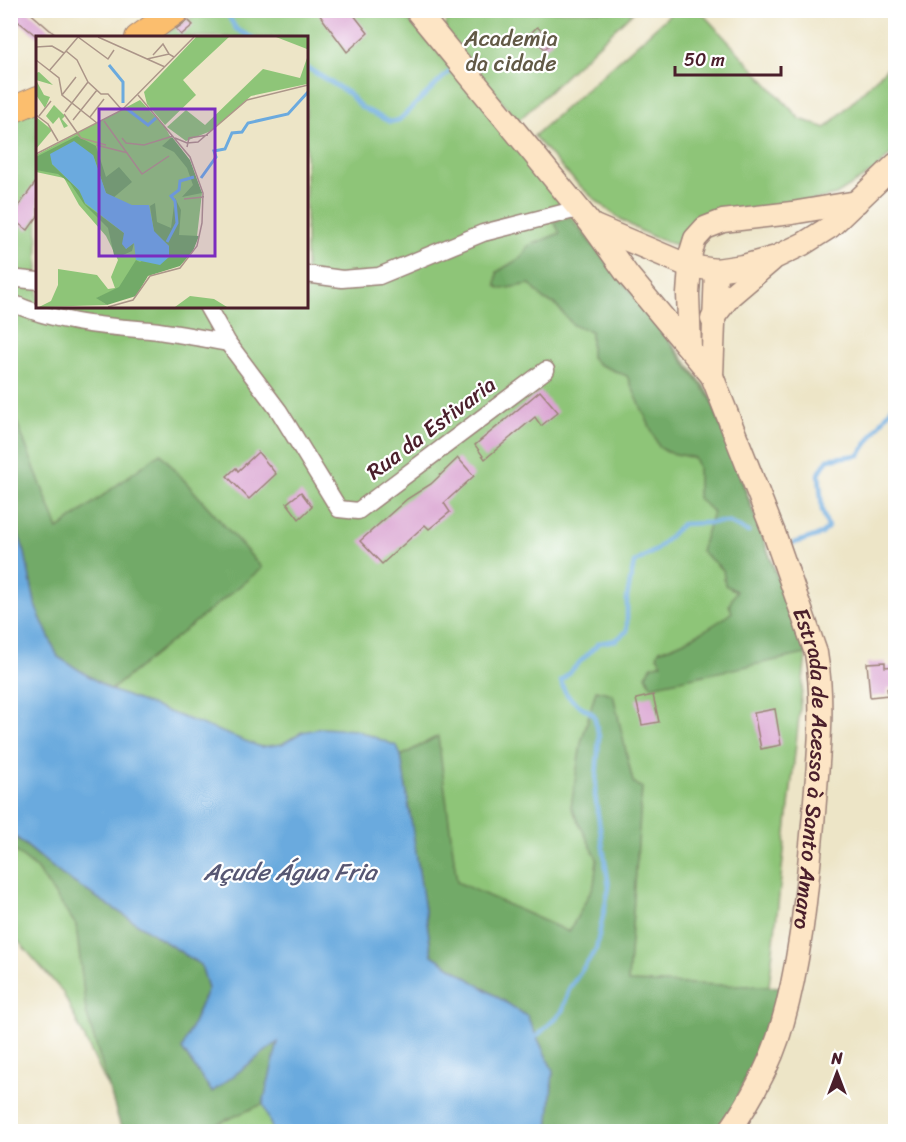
<svg xmlns="http://www.w3.org/2000/svg" width="906" height="1142" font-family="Sriracha,sans-serif">
<style>
.green{fill:#8ec578;stroke:#6c7252;stroke-width:1.5}
.forest{fill:#72aa68;stroke:#5e644a;stroke-width:1.5}
.water{fill:#6baade;stroke:#5a6484;stroke-width:1.5}
.lines{fill:none;stroke-linecap:round;stroke-linejoin:round}
.stream{stroke:#6baade;stroke-width:4.5}
.building{fill:#daa4d1}
.street-casing{stroke:#9c8279;stroke-width:19}
.secondary-casing{stroke:#9c8279;stroke-width:25}
.primary-casing{stroke:#9c8279;stroke-width:28}
.street{stroke:#fff;stroke-width:16}
.secondary{stroke:#fde5c5;stroke-width:22}
.primary{stroke:#fbbe6e;stroke-width:26}
.labels{text-anchor:middle;dominant-baseline:central;stroke-width:4.5;stroke-linejoin:round;paint-order:stroke}
.park-label{font-size:22px;fill:#625946;stroke:#fff}
.street-label{font-size:22px;fill:#4a1f2b;stroke:#fff}
.water-label{font-size:24px;font-style:italic;fill:#575773;stroke:#fff}
.inset-river{fill:none;stroke:#6baade;stroke-width:3}
.inset-road{fill:none;stroke:#ac9689;stroke-width:1.5}
.view{fill:#7b2cbf;fill-opacity:0.15;stroke:#7b2cbf;stroke-width:3}
.inset-edge{fill:none;stroke:#4a1f2b;stroke-width:3}
</style>
<rect width="100%" height="100%" fill="#fff"/>
<filter id="ink" filterUnits="userSpaceOnUse"><feTurbulence type="fractalNoise" baseFrequency=".0167" numOctaves="2"/><feDisplacementMap in="SourceGraphic" scale="12" xChannelSelector="R" yChannelSelector="G"/><feConvolveMatrix kernelMatrix="1 2 1 2 8 2 1 2 1" color-interpolation-filters="sRGB"/></filter>
<filter id="wash" filterUnits="userSpaceOnUse"><feTurbulence type="fractalNoise" baseFrequency=".008" numOctaves="4" result="noise"/><feDisplacementMap in="SourceGraphic" scale="24" xChannelSelector="R" yChannelSelector="G"/><feGaussianBlur stdDeviation="1.35" result="paint"/><feColorMatrix in="noise" values="0 0 0 0 0 0 0 0 0 0 0 0 0 0 0 0 0 1.4 0 .05"/><feComposite in="paint" operator="in"/></filter>
<g filter="url(#wash)">
<rect width="100%" height="100%" fill="#ede5c7"/>
<!-- green -->
<g class="green">
<path d="M202 11H400L520 141 711 395 806 654 769 986H764L705 1131H129L62 991 11 933 10 107 37 95 38 306H306V38L160 37Z"/>
<path d="M449 11H634L518 121 444 33Z"/>
<path d="M674 11H700L800 119 826 128 895 60V150L874 171 836 195 691 228 680 246C619 231 573 182 534 136Z"/>
</g>
<!-- forest -->
<g class="forest">
<path d="M570 218 640 303 710 397 806 654 651 686 646 675 652 666 662 663 657 656 659 650C678 647 716 625 732 612L729 605 736 591 725 585 723 570 701 551 713 512 698 498V467L694 458 667 452 659 447 627 376 598 364 591 357V331L573 325 555 304 544 300 530 284 502 289 496 286 497 272 522 257 528 246 560 233 554 222Z"/>
<path d="M11 407 58 529 160 453 262 568 111 690 58 657 36 608 25 553 11 513Z"/>
<path d="M596 690 613 694 633 782 642 788 628 982 785 987 734 1105 715 1131H548L553 1071 527 1016 432 955 401 756 438 736 457 882 569 932 594 885 597 859 571 807 581 743Z"/>
<path d="M10 833 62 875 201 965 208 988 182 1049 212 1092 279 1041 263 1104 201 1131H122L86 1012 76 925 36 868 11 848Z"/>
</g>
<!-- water -->
<path class="water" d="M11 513 25 553 36 608 58 657 111 690 261 747 282 744 302 732 322 728 356 730 397 746 401 756 432 955 527 1016 553 1071 548 1131H273L263 1104 278 1042 212 1092 182 1049 208 988 201 965 62 875 11 833Z"/>
<g class="lines">
<!-- stream -->
<g class="stream">
<path d="M225 10 236 29 253 38"/>
<path d="M306 67 348 93 361 107 390 122 399 120 449 72"/>
<path d="M794 543 822 534 828 527 822 510 819 473 828 459 859 455 896 401"/>
<path d="M537 1036 562 1012 569 989 596 949 609 887 595 795 599 737 594 715C579 704 565 700 561 681L599 643 616 640 627 631V597L634 563 656 550 682 524 728 522 748 532"/>
</g>
</g>
<g id="blocks">
<!-- building -->
<g class="building">
<path d="M10 10H27L59 38H39L19 22 10 32Z"/>
<path d="M316 10H350L368 33 347 52Z"/>
<path d="M188 20 193 25 181 35 176 29Z"/>
<path d="M537 27 553 40 545 49 529 35Z"/>
<path d="M38 179V216L28 230 10 218Z"/>
<path d="M540 391 558 412 541 426 535 417 485 459 475 445Z"/>
<path d="M258 452 276 474 249 499 227 476 236 468 238 471Z"/>
<path d="M458 458 474 476 444 503 450 512 429 529 425 525 382 564 360 541 407 499 431 484Z"/>
<path d="M301 492 312 507 299 519 287 503Z"/>
<path d="M885 662V667L896 666V688H887L888 695 870 697 867 663Z"/>
<path d="M653 695 659 722 642 725 636 699Z"/>
<path d="M775 709 781 745 761 749 754 713Z"/>
</g>
</g>
</g>
<g filter="url(#ink)">
<use href="#blocks" fill-opacity="0" stroke="#9c8279" stroke-width="1.5"/>
<g class="lines">
<!-- street casing -->
<g class="street-casing">
<g id="street">
<path d="M306 274 342 279 379 276 483 233 578 209"/>
<path d="M10 278 38 281"/>
<path d="M10 302C55 323 102 326 150 330 176 333 202 338 228 343"/>
<path d="M207 306 228 343 279 411 339 509 358 511 546 370"/>
</g>
</g>
<!-- secondary casing -->
<g class="secondary-casing">
<g id="secondary">
<path d="M416 10 592 225 689 266 716 270 743 266 776 257 803 244 830 227 896 164"/>
<path id="s1" d="M592 225 627 274 712 376 774 533 816 653C825 706 818 760 814 813 807 888 801 966 778 1038 767 1071 748 1104 729 1132"/>
<path d="M712 319 730 296 771 261"/>
<path d="M690 348 688 294 691 252 695 239 705 228 723 221 792 213 857 202"/>
<path d="M712 376 716 270"/>
</g>
</g>
<!-- primary casing -->
<g class="primary-casing">
<g id="primary">
<path d="M138 38 177 10"/>
<path d="M10 111 38 99"/>
</g>
</g>
<!-- street -->
<use href="#street" class="street"/>
<!-- secondary -->
<use href="#secondary" class="secondary"/>
<!-- primary -->
<use href="#primary" class="primary"/>
</g>
</g>
<g class="labels">
<!-- park labels -->
<g class="park-label">
<text x="511" y="38">Academia<tspan x="511" dy="25">da cidade</tspan></text>
</g>
<!-- street labels -->
<g class="street-label">
<text transform="translate(431 428) rotate(-37)">Rua da Estivaria</text>
<text stroke="none"><textPath href="#s1" startOffset="604">Estrada de Acesso à Santo Amaro</textPath></text>
</g>
<!-- water labels -->
<g class="water-label">
<text x="290" y="872">Açude Água Fria</text>
</g>
</g>
<!-- overview -->
<g transform="translate(36 36)">
<rect width="272" height="272" fill="#ede5c7"/>
<path d="M160 1H193L147 44 160 59 129 89 111 68 108 56ZM240 1H271V13ZM271 22V48L215 60 175 95 150 105 131 91 150 74 169 89 227 33 264 42ZM3 36 17 49 0 44 8 59 14 61 9 72 0 59V37ZM104 64 129 91 166 157 161 200 151 221 61 262 71 269 3 271 15 265 22 249V233L61 239 72 253 79 252 75 241 82 224 70 200 43 169 28 142 0 136V119ZM18 69 29 80 26 83 32 90 28 92 23 81 17 88 10 80ZM0 81 16 94 0 113ZM154 260 178 263 191 271H139Z" fill="#8ec578"/>
<path d="M41 100 60 110 70 141 83 131 96 146 77 162 70 157 57 119 16 128 47 158 49 168 88 197 90 213 98 207 96 215 87 219H78L72 192 48 168 34 147 22 138 0 134V121ZM136 101 154 124 166 157 146 161 157 149 151 132 138 116 126 110ZM139 162 145 174 143 199 163 200 157 215 144 230 112 240 100 260 71 269 60 262 83 251 100 224 104 226 133 210 118 196 114 170 119 167 121 186 135 192Z" fill="#72aa68"/>
<path d="M38 105 57 119 70 157 96 169H113L118 195 133 210V221L124 229 100 224 98 207 90 213 86 208 88 197 49 167 43 154 16 128 14 118Z" fill="#6baade"/>
<path class="inset-river" d="M73 29 87 46V67M91 73 112 89 120 82M165 142 180 121 178 115 189 113 196 97 206 96 212 87 252 78 272 56M131 206 141 187 139 165 135 160 143 154 144 145 158 141"/>
<path class="inset-road" d="M62 1 129 31M0 11 16 10 28 17M30 15 41 24 52 46 65 58H72L86 74M117 19 127 8 133 18M111 23 133 18 138 21M0 24 23 42 26 59 61 87M13 35 42 1 72 23 78 14M26 59 40 41M29 76 52 46M28 78 45 102 70 109M0 79 12 88 22 105M3 80 15 65M54 81 68 63M37 84 61 54M68 85 106 138 133 120M86 102 90 107 108 109 137 100M139 102 151 107 162 106 211 64 272 49M60 109 92 117M151 111 153 102 172 99M0 118 86 74 158 1M148 163 168 161M72 271 97 264 114 240 144 232 161 210 166 187 167 157 154 121 102 59"/>
<path class="view" d="M63 73H179V220H63Z"/>
<rect width="272" height="272" class="inset-edge"/>
</g>
<!-- margin -->
<rect width="906" height="1142" fill="none" stroke="#fff" stroke-width="36"/>
<!-- north arrow -->
<g transform="translate(837 1073)" stroke="#ffffff" stroke-width="4.5" paint-order="stroke">
<path d="M0-4.5L10 22L0 15L-10 22Z" fill="#4a1f2b"/>
<text y="-9" font-size="16" font-weight="bold" text-anchor="middle" fill="#4a1f2b">N</text>
</g>
<!-- scale -->
<path d="M675 66v9h106v-9" fill="none" stroke="#4a1f2b" stroke-width="3"/>
<text x="684" y="66" font-size="18" fill="#4a1f2b" stroke="#ffffff" stroke-width="4.5" paint-order="stroke">50 m</text>
</svg>
